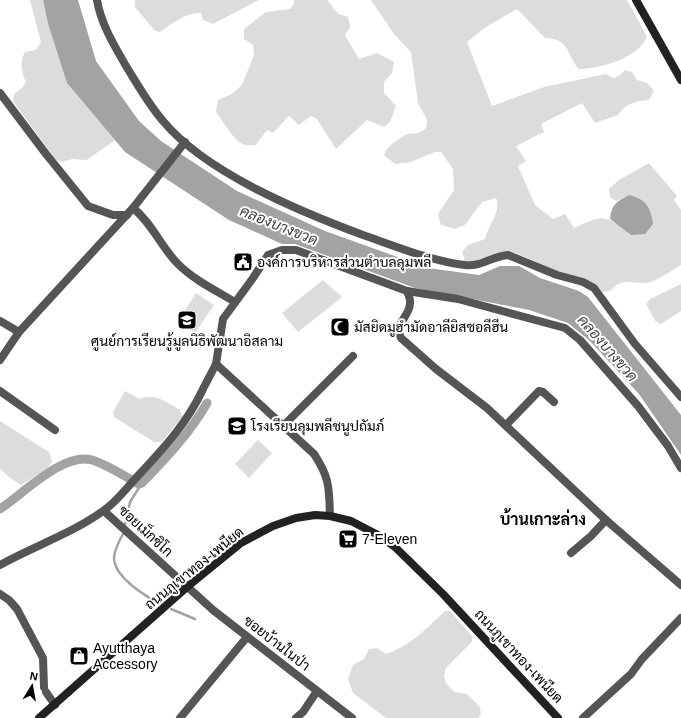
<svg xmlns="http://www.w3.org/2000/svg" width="681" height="718" font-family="Helvetica,Sarabun,sans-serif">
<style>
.green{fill:#dcdcdc}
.water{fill:#a3a3a3}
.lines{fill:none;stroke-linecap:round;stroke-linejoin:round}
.stream{stroke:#a3a3a3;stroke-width:2.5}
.canal{stroke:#a3a3a3;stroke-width:9}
.street{stroke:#555;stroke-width:8}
.secondary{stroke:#222;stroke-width:8}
.labels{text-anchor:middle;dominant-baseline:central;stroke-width:4;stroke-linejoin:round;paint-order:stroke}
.poi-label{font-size:14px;fill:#000;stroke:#fff;text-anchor:start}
.street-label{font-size:14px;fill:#000;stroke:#fff}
.water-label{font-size:15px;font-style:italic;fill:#444;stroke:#fff}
.quarter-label{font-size:16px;font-weight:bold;fill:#000;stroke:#fff}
</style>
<rect width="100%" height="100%" fill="#fff"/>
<!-- green -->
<g class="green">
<path d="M30 0H43L48 24 67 83 115 140 87 160 72 159 62 162 56 160 13 101 14 94 22 88 26 82C21 72 20 61 25 52L36 50 41 42Z"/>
<path d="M135 0H259L213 24 203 20 201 13C186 12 171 24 160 32L155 31 135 7Z"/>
<path d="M294 0H327L338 14 348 17 350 27 345 35 359 59 377 53 394 62 392 73 384 82V93L396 106 390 122 384 127 367 120 336 149 317 119 311 116 299 125 289 116 273 133 267 130 256 145C252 145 246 146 243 144 234 141 223 121 216 112L218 100 232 94 242 85 254 55 253 45 244 39V29L266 12 290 9 294 4Z"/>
<path d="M371 0H627L647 37C638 58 600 69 579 69 566 55 571 39 545 38L517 9 486 27 467 42 492 106 544 87 606 74 613 78 619 76 625 70 632 72 637 80 647 83 654 91 649 100C636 101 626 103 618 115L595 123 582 103 541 124 544 132 516 146 526 161 518 166 535 205 553 219 565 214 574 228C604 214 605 215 632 235L629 195 616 201 610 197 609 189 619 180 649 163 677 196 674 200 681 210V265C672 270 663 277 653 281 635 288 626 273 610 291L602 292 596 285 584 279 557 271 516 253 506 251 476 262 465 261 462 252 468 245 485 239C488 225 502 211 496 198L482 202 465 225 455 229 441 225 438 214 454 190 453 169 441 152H435L411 162 395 164 384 155C387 146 397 140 405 135 415 131 415 137 426 128L427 120 418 103 411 52 394 34Z"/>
<path d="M323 280 342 297 298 332 282 313Z"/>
<path d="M681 284V311L661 324 655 321 646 304 650 299Z"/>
<path d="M196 293 214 305 195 333 178 321Z"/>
<path d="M125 391 140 399C154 392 168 403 180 410L182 417 162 442H154L114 417 113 412Z"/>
<path d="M0 421 49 452 52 461 48 468 21 485 10 478 0 469Z"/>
<path d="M258 440 272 453 249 478 235 464Z"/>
<path d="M445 611H450L472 636V642L446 668 444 676 446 683 454 692 467 694 480 707 481 715 478 718H386L353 693 348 679 353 665 364 659 369 649 377 648 386 654C410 646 427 628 445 611Z"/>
</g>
<!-- water -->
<g class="water">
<path d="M43 0H78L96 61 139 121 161 141 237 191 325 231 428 268 479 275 500 266H519L540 278 579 291 588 297 681 415V455L639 394 589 340 568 323 529 310 415 288 295 244H282L229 220 125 152 67 83 48 24Z"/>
<path d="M629 195C646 199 651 208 653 224L645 234 631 235 610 219C611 205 617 201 629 195Z"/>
</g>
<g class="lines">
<!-- stream -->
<g class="stream">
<path d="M125 525 130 502 142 483"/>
<path d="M123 534C119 541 115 549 114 557 113 576 144 595 158 603"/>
<path d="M171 609 195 619"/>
</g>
<!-- canal -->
<path class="canal" d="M0 509C23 494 63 452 92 460 108 465 124 476 139 484L142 483C166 458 190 433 207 403"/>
<!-- street -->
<g class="street">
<path d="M97 0C101 24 114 45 126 66 137 84 149 105 163 121 206 173 301 212 363 235 395 246 431 261 465 265 482 267 492 256 508 255L557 275 583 282 594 288 635 344 681 397"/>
<path d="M0 93 46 154 88 206 113 215H127"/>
<path d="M185 142 133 208C152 223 161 247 178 264 194 280 215 290 235 302"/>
<path d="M407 291C408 295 411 299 410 303 410 317 393 324 401 338L436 369 487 408 606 520 681 585"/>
<path d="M0 321 19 332"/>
<path d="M0 360 19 332 133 208"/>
<path d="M216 364 314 454C330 478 329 488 330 516"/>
<path d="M204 387 216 364 223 319 253 278 268 255 282 250H296L407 291 458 299 565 328 580 340 638 406 668 446 681 468"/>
<path d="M0 391 55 430"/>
<path d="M506 425 539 391 543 392 554 402"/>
<path d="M283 426 353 356"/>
<path d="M104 511 213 610 352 718"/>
<path d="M571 553 591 536 606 520"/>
<path d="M0 565C34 546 71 534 103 511 115 503 125 490 135 479 161 451 187 424 203 389"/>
<path d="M0 594 9 600 17 609 43 658 44 687"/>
<path d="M46 692 55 705"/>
<path d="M180 718 247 637"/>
<path d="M296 718 303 712 317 691"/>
<path d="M583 718 631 674 642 659 681 618"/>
</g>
<!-- secondary -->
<g class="secondary">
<path d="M636 0 681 80"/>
<path d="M39 718 187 587 241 543 273 526 296 518 315 515 330 516 351 521 378 535 395 547 443 594 558 718"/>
</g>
</g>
<!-- icons -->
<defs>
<g id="civic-square" transform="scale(1)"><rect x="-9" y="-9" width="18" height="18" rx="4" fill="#000" stroke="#fff"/><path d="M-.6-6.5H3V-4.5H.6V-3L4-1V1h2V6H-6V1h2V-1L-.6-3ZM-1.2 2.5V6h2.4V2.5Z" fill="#fff"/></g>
<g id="school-square" transform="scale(1)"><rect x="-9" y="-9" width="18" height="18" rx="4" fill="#000" stroke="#fff"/><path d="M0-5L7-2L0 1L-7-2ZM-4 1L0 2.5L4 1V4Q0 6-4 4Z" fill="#fff"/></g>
<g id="mosque-square" transform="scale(1)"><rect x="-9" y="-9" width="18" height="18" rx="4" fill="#000" stroke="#fff"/><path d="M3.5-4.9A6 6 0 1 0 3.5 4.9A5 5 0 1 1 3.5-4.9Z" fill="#fff"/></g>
<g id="supermarket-square" transform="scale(1)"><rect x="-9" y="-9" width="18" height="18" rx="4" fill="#000" stroke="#fff"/><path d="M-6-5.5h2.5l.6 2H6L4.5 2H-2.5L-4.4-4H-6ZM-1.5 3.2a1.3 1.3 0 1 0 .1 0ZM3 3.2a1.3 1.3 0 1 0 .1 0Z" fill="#fff"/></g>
<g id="shop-square" transform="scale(1)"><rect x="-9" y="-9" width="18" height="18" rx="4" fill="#000" stroke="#fff"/><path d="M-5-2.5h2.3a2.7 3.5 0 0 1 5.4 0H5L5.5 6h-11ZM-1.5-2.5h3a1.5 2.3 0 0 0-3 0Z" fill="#fff"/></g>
</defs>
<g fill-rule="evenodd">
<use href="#civic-square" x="243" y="262"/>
<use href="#school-square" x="187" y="320"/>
<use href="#mosque-square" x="340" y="327"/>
<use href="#school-square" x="237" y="426"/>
<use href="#supermarket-square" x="348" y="539"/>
<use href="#shop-square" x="79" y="656"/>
</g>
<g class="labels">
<!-- poi labels -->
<g class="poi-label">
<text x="257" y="262">องค์การบริหารส่วนตำบลลุมพลี</text>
<text x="354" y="327">มัสยิดมูฮำมัดอาลียิสซอลีฮีน</text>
<text x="187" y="341" text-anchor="middle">ศูนย์การเรียนรู้มูลนิธิพัฒนาอิสลาม</text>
<text x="251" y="426">โรงเรียนลุมพลีชนูปถัมภ์</text>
<text x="362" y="539">7-Eleven</text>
<text x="93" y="648">Ayutthaya<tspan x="93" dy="16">Accessory</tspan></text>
</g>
<!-- street labels -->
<g class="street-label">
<text transform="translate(146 531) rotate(43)">ซอยเม็กซิโก</text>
<text transform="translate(194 568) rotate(-39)">ถนนภูเขาทอง-เพนียด</text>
<text transform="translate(277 643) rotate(38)">ซอยบ้านในป่า</text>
<text transform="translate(519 656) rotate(47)">ถนนภูเขาทอง-เพนียด</text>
</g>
<!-- water labels -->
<g class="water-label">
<text transform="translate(279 225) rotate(22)">คลองบางขวด</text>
<text transform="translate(608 348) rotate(49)">คลองบางขวด</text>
</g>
<!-- quarter labels -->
<g class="quarter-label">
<text x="543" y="519">บ้านเกาะล่าง</text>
</g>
</g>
<!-- north arrow -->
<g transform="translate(32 686) rotate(11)" stroke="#ffffff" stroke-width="3" paint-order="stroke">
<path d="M0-3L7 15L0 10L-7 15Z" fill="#000000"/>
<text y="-6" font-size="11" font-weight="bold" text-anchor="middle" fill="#000000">N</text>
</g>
</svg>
